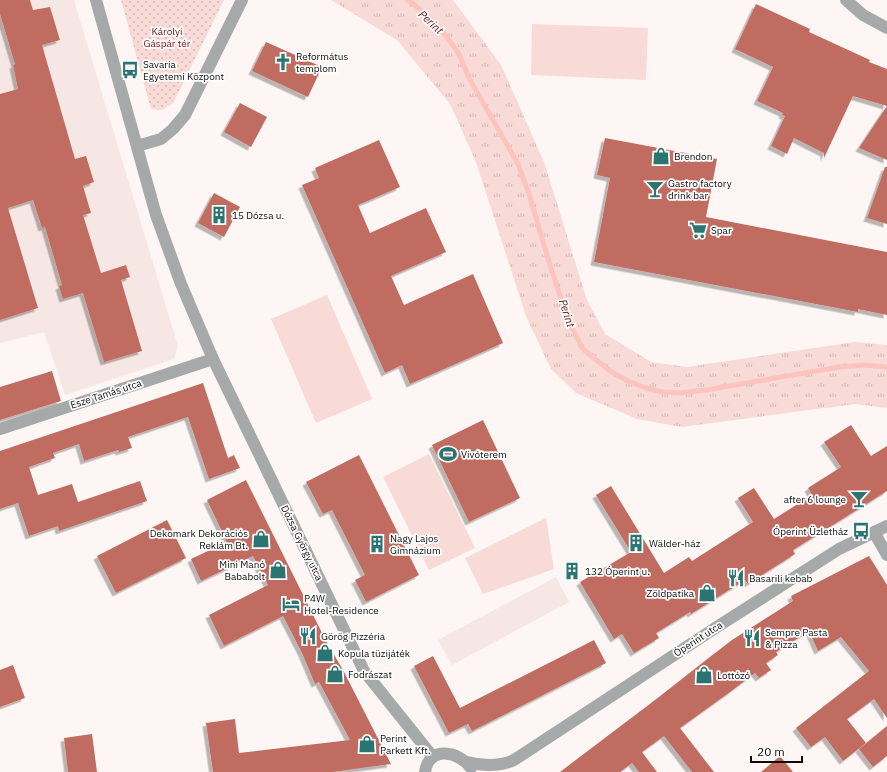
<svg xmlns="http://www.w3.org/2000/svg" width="887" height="772" font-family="'IBM Plex Sans',sans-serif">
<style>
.built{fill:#f6e7e4}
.grass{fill:url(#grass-tufts)}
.park{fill:url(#park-dots)}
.garden{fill:#f8dad6}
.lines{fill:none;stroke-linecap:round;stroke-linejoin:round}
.stream{stroke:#fcc4bc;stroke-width:5}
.building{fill:#c06c61;filter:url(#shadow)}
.minor{stroke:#a6a9a9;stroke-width:12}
.tertiary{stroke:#a6a9a9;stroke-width:12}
.labels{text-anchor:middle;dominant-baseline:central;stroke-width:3.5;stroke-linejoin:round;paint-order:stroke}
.park-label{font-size:10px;fill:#780e0b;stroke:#fff}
.poi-label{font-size:10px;fill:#0d0b0b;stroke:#fff;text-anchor:start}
.street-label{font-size:10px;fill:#0d0b0b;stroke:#fff}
.water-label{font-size:11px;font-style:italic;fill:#5e0f0c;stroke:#fff}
</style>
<defs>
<pattern id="grass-tufts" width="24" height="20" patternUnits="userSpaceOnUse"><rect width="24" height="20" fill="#f8dad6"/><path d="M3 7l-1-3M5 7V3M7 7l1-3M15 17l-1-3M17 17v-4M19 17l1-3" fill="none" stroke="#d3bab6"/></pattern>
<pattern id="park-dots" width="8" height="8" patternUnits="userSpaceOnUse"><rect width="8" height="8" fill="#f8dad6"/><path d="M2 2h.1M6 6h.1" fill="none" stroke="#d3bab6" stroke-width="1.8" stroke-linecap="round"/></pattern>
<filter id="shadow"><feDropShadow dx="-3.5" dy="3.5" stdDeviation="0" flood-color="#0004"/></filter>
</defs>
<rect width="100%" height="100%" fill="#fdf6f4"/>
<!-- built -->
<g class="built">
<path d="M30 0H74L178 346 174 359 65 395 44 332 0 343V14L15 64 13 65 18 89 35 47 60 40 50 7 33 10Z"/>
<path d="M556 577 569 602 452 665 438 640Z"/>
</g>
<!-- grass -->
<path class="grass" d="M331 0H453L501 65 544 162 587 300 605 334 651 362 687 367 855 342 887 345V408L855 404 682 427 637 419 576 393 551 369 526 316 476 162 450 104 397 40Z"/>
<!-- park -->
<path class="park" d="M121 0H224L173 103 162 110 151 109Z"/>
<!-- garden -->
<g class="garden">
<path d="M532 24 648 28 646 80 531 75Z"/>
<path d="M327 295 372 399 316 423 271 319Z"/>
<path d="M429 454 475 548 429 570 383 477Z"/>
<path d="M546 518 554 569 483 594 465 558Z"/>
</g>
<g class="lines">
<!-- stream -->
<path class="stream" d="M407 0 415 5 441 29 459 54 469 78 518 164 528 191 550 265 567 317 575 334 583 349 610 371 628 381 646 388 662 392 680 393 706 390 839 367 865 365 887 367"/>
</g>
<!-- building -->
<g class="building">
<path d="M0 0H30L33 10 50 7 60 40 42 45 75 159 86 156 94 182 83 186 91 213 83 215 101 273 126 265 130 277 121 280 142 351 104 362 83 293 63 299 59 286 62 285 45 227 42 228 33 200 8 208 38 308 0 320V94L18 89 13 65 15 64 0 14Z"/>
<path d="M756 4 810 29 809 32 870 60 869 62 887 69V106L853 96 824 158V153L794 138 787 154 771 146 785 116 782 115 783 113 757 101 773 67 735 49Z"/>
<path d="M266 42 322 67 308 97 252 71Z"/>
<path d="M240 103 267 117 251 147 224 132Z"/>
<path d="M887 106V160L859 148Z"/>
<path d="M605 138 717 159 706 217 887 252V315L858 309V312L594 262 610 178 597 175Z"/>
<path d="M379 140 400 187 358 205 370 233 426 208 446 252 391 276 404 305 473 274 503 343 410 384 402 365 385 373 302 185 319 178 315 168Z"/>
<path d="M885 167H887V224L867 218Z"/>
<path d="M214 193 240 207 224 237 198 223Z"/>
<path d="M52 371 61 401 0 420V387Z"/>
<path d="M203 383 228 458 234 455 240 468 209 479 188 417 128 437 132 448 119 452 118 450 84 461 79 444 53 453 55 458 29 467 38 495 72 484 78 502 140 481 147 501 59 531 58 526 29 536 18 503 0 509V451Z"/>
<path d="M483 420 520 498 469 522 432 445Z"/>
<path d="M851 425 871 456 887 446V491L793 550 795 554 748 584 745 580 691 614 690 612 656 633 659 638 634 653 622 634 614 639 580 582 631 552 596 495 611 486 664 573 689 557 692 561 753 522 738 498 754 488 774 519 812 495 808 488 841 467 824 442Z"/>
<path d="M359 455 419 575 366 602 355 580 365 575 332 510 323 514 306 482Z"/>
<path d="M246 480 326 641 343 670 391 764 332 772H213L206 723 235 719 239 753 350 740 319 682 315 684 302 653 283 616 224 646 209 615 268 585 253 556 201 581 191 559 227 542 207 500Z"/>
<path d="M167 520 186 558 116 593 97 556Z"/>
<path d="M869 556 887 585V718L874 699 847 719 866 743 843 761 825 737 811 747 796 728 869 671 841 637 818 651 809 631 776 652 778 655 766 663 771 670 759 678 755 673 730 692 680 728 714 772H692L664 736 642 752 657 772H639L632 763 620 772H560L659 697 706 660 732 640 793 601 791 596Z"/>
<path d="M594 640 606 663 472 731 468 724 449 733 414 666 433 656 460 708Z"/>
<path d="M13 665 25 698 0 707V670Z"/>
<path d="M887 726V756L873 767 859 749Z"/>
<path d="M92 734 97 772H68L64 738Z"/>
<path d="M780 756 793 772H761Z"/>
</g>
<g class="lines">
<!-- minor -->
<g class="minor">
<path d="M137 146 161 139 173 129 185 115 242 0"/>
<path d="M0 429 213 359"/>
<path d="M874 532 887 555"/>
</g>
<!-- tertiary -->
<g class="tertiary">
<path d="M96 0 156 215 181 284 213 359 364 671 433 757"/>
<path d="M846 0 863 15 887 28"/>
<path d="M467 762C483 766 499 767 514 760L723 623 839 549 887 526"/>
<path d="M425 772C429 745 459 751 471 768"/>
</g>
</g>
<!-- icons -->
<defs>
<g id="church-bare" transform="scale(1.38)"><path d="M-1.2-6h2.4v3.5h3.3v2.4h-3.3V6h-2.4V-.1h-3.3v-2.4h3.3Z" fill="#2a7471" stroke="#fff" stroke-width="2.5" paint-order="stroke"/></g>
<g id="bus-bare" transform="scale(1.38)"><path d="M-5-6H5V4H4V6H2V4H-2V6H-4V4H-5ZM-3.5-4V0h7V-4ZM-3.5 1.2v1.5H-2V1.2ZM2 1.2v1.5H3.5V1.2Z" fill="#2a7471" stroke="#fff" stroke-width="2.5" paint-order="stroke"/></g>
<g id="shop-bare" transform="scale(1.38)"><path d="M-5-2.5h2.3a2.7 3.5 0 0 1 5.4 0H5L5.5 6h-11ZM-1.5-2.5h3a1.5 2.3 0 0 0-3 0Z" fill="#2a7471" stroke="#fff" stroke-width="2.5" paint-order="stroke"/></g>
<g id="bar-bare" transform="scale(1.38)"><path d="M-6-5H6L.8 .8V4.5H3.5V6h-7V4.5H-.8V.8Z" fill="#2a7471" stroke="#fff" stroke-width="2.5" paint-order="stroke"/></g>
<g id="building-bare" transform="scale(1.38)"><path d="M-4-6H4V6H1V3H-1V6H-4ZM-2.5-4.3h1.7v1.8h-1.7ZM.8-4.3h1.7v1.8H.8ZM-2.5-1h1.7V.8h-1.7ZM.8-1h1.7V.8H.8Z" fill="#2a7471" stroke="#fff" stroke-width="2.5" paint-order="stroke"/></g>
<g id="supermarket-bare" transform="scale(1.38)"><path d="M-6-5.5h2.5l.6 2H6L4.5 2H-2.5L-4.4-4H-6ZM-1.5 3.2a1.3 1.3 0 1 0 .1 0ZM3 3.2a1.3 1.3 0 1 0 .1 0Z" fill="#2a7471" stroke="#fff" stroke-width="2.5" paint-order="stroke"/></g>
<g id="stadium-bare" transform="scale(1.38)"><path d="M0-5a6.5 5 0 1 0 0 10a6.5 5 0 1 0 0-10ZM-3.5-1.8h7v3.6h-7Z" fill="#2a7471" stroke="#fff" stroke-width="2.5" paint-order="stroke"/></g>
<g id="restaurant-bare" transform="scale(1.38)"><path d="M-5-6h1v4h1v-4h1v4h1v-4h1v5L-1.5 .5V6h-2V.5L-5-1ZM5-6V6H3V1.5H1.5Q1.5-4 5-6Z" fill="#2a7471" stroke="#fff" stroke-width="2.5" paint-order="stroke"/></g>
<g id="hotel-bare" transform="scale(1.38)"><path d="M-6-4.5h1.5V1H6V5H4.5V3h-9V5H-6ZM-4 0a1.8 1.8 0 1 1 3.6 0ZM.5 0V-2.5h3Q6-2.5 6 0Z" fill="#2a7471" stroke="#fff" stroke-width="2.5" paint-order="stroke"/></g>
</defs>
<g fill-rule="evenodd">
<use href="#church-bare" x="283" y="62"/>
<use href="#bus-bare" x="130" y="70"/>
<use href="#shop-bare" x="661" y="156"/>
<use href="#bar-bare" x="655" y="189"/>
<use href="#building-bare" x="219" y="215"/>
<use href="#supermarket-bare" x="698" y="230"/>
<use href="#stadium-bare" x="448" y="454"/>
<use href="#bar-bare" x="859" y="499"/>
<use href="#bus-bare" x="861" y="531"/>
<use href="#shop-bare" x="261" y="539"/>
<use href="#building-bare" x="636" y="543"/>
<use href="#building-bare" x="377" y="544"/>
<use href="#shop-bare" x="278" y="570"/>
<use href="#building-bare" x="572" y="571"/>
<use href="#restaurant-bare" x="736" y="578"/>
<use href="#shop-bare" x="707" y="593"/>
<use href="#hotel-bare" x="291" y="604"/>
<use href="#restaurant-bare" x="308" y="636"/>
<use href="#restaurant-bare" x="752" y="638"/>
<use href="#shop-bare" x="325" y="653"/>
<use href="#shop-bare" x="335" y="674"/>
<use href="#shop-bare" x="704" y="675"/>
<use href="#shop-bare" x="367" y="744"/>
</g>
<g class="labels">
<!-- park labels -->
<g class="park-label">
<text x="167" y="31">Károlyi<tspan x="167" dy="12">Gáspár tér</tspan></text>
</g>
<!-- poi labels -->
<g class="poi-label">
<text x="296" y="56">Református<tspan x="296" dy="12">templom</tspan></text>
<text x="143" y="64">Savaria<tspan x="143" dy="12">Egyetemi Központ</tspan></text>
<text x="674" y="156">Brendon</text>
<text x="668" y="183">Gastro factory<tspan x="668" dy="12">drink bar</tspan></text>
<text x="232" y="215">15 Dózsa u.</text>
<text x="711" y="230">Spar</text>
<text x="461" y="454">Vívóterem</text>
<text x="846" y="499" text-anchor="end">after 6 lounge</text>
<text x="848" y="531" text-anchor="end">Óperint Üzletház</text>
<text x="248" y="533" text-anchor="end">Dekomark Dekorációs<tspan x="248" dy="12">Reklám Bt.</tspan></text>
<text x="390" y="538">Nagy Lajos<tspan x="390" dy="12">Gimnázium</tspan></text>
<text x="649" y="543">Wälder-ház</text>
<text x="265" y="564" text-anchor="end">Mini Manó<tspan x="265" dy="12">Bababolt</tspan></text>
<text x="585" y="571">132 Óperint u.</text>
<text x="749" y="578">Basarili kebab</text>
<text x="694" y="593" text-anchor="end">Zöldpatika</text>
<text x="304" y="598">P4W<tspan x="304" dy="12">Hotel-Residence</tspan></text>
<text x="765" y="632">Sempre Pasta<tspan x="765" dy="12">&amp; Pizza</tspan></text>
<text x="321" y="636">Görög Pizzéria</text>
<text x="338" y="653">Kopula tüzijáték</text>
<text x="348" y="674">Fodrászat</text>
<text x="717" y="675">Lottózó</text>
<text x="380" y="738">Perint<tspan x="380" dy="12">Parkett Kft.</tspan></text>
</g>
<!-- street labels -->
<g class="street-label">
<text transform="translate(106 394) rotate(-18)">Esze Tamás utca</text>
<text transform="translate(302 543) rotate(64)">Dózsa György utca</text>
<text transform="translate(698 639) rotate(-33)">Óperint utca</text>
</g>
<!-- water labels -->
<g class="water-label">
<text transform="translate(431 22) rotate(43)">Perint</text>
<text transform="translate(567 313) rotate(72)">Perint</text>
</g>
</g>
<!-- scale -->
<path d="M751 756v6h51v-6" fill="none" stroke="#0d0b0b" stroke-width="2"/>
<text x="757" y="756" font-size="12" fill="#0d0b0b" stroke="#ffffff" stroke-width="3" paint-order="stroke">20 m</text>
</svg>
